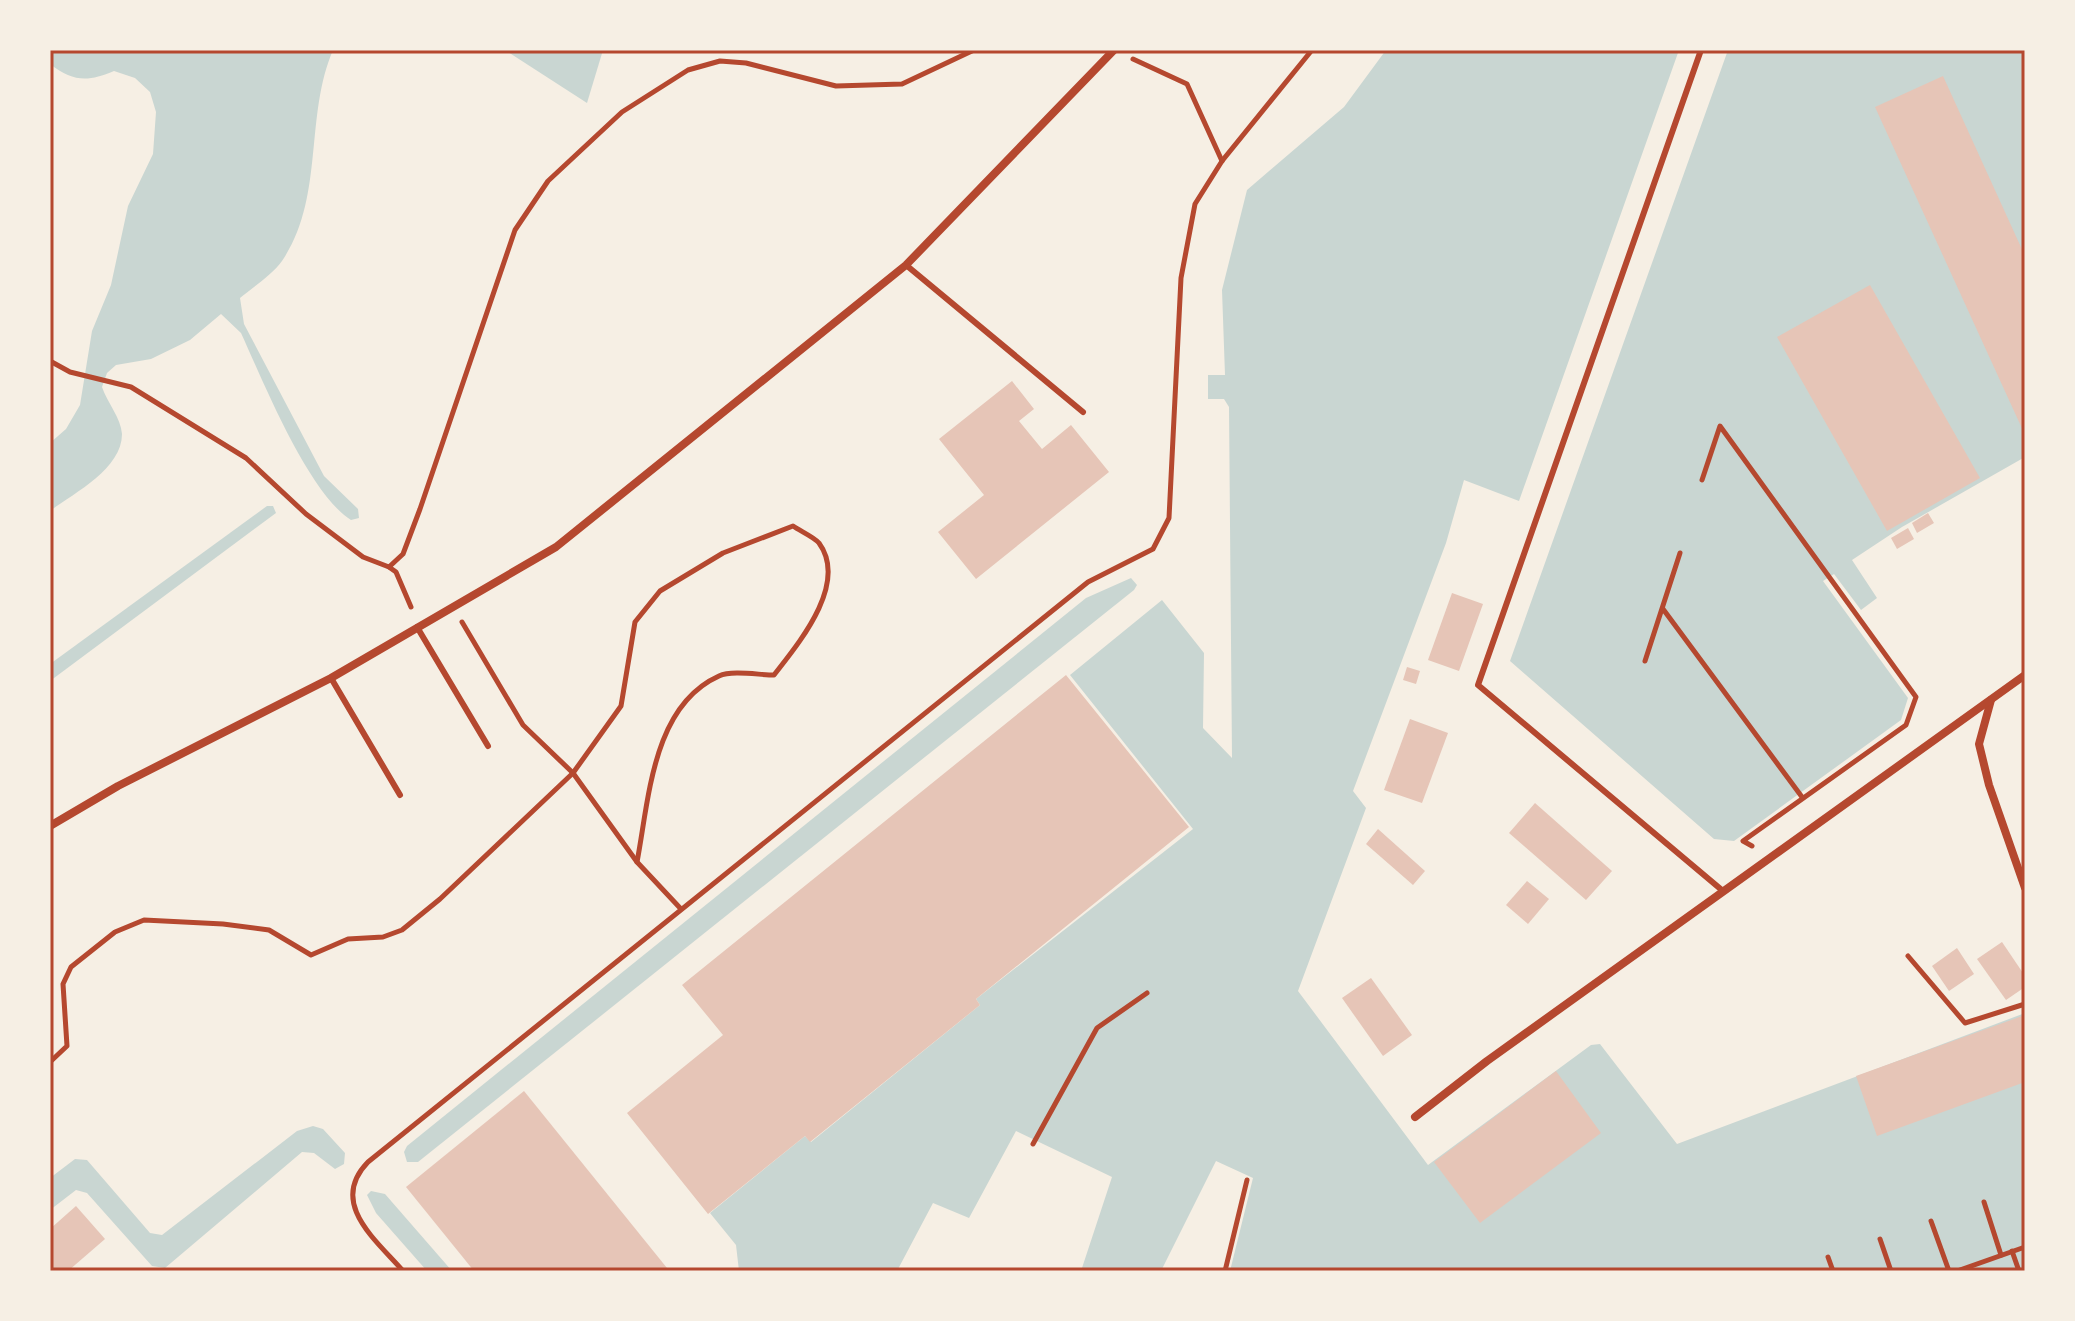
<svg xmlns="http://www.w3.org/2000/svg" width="2075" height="1321" font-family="'Open Sans',sans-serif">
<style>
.water{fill:#c9d6d2}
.building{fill:#e6c5b7}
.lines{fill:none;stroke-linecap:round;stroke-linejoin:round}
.path{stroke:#b5482f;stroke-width:5}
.service{stroke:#b5482f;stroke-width:6}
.minor{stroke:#b5482f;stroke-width:8}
.neatline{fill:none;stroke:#b5482f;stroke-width:3}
</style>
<rect width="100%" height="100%" fill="#f6efe4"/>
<!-- water -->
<g class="water">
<path d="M50 50H333C304 117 325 198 282 261 272 275 253 287 240 298L244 324 324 476 358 509 359 518 351 520C308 493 263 381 241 333L221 314 190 340 151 359 116 365 107 373 102 387C107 402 121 418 122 434 122 469 74 493 50 511V443L66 429 80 405 92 331 111 285 128 206 153 154 156 112 150 92 135 78 114 71C88 82 73 82 50 64Z"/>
<path d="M505 50H603L587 103Z"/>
<path d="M1386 50H1679L1519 501 1464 480 1446 543 1353 791 1366 808 1298 991 1428 1165 1591 1045 1600 1044 1677 1144 2025 1013V1271H1230L1253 1178 1216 1161 1161 1271H1081L1112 1177 1016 1131 969 1218 933 1203 897 1271H739L736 1245 710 1213 805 1136 811 1142 980 1005 976 999 1193 829 1070 675 1162 600 1204 653 1203 728 1232 758 1229 407 1224 399H1208V375H1225L1222 290 1247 190 1344 107Z"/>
<path d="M1728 50H2025V457L1902 527 1852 560 1877 598 1861 610 1834 574 1823 581 1908 698 1901 720 1734 841 1714 839 1510 661Z"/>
<path d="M267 506H273L276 513 50 681V664Z"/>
<path d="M1131 578 1137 585 1134 590 418 1162H407L404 1152 407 1146 1086 598Z"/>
<path d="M313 1126 323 1129 345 1153 344 1164 335 1169 314 1153 302 1152 165 1268 152 1266 87 1193 76 1190 50 1210V1178L75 1159 87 1160 150 1233 162 1235 297 1131Z"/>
<path d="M371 1191 385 1194 452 1271H427L376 1213 367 1195Z"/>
</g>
<!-- building -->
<g class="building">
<path d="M1943 76 2025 256V435L1875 107Z"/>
<path d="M1870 285 1980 478 1887 531 1777 337Z"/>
<path d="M1012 381 1034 409 1019 421 1042 449 1071 425 1109 472 976 579 938 532 984 495 939 439Z"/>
<path d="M1928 513 1934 523 1917 533 1912 523Z"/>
<path d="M1908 528 1914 539 1897 549 1891 538Z"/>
<path d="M1452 593 1483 604 1459 671 1428 660Z"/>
<path d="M1407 667 1420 671 1416 684 1403 680Z"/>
<path d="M1066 675 1189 827 976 999 980 1005 810 1142 805 1136 708 1214 627 1113 723 1035 682 985Z"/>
<path d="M1410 719 1448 733 1422 803 1384 790Z"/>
<path d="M1535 803 1612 871 1586 900 1509 833Z"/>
<path d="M1378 829 1425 871 1413 885 1366 844Z"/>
<path d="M1527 881 1549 899 1528 924 1506 905Z"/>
<path d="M2002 942 2025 976V987L2006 1000 1977 959Z"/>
<path d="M1957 948 1974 974 1949 991 1932 966Z"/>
<path d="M1371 978 1412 1035 1383 1056 1342 998Z"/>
<path d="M2025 1015V1082L1877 1136 1856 1076Z"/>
<path d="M1556 1071 1601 1133 1480 1223 1434 1162Z"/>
<path d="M524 1091 667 1268 663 1271H474L406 1187Z"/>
<path d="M76 1206 105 1239 68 1271H50V1229Z"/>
</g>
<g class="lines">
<!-- path -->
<g class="path">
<path d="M1133 59 1187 84 1222 161"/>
<path d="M50 361 70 372 131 387 246 458 306 514 363 557 389 567 403 554 420 509 515 230 548 181 622 112 688 70 720 61 746 63 836 86 902 84 974 50"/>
<path d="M1702 480 1720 426 1916 697 1906 725 1743 841 1752 846"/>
<path d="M389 567 396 572 411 607"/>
<path d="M1663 609 1802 797"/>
<path d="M462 622 523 725 573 773 637 862 681 909"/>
<path d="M1645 661 1680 553"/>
<path d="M1908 956 1965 1023 2025 1004"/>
<path d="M50 1062 67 1046 63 984 71 967 115 932 144 920 223 924 269 930 311 955 348 939 383 937 402 930 440 899 573 773 621 706 635 622 660 591 723 553 793 526C800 531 814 537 819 543 849 584 798 644 774 675 759 675 732 670 719 676 652 706 649 800 637 862"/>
<path d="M1033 1144 1097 1028 1147 993"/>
<path d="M1984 1202 2001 1255"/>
<path d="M1931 1221 1949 1271"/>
<path d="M1880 1239 1891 1271"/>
<path d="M2012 1251 2019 1271"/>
<path d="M1828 1257 1833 1271"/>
<path d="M403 1271C376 1240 328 1203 368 1162L1088 582 1153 549 1169 518 1181 278 1195 204 1222 161 1312 50"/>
<path d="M1225 1271 1247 1180"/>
<path d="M1957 1271 2025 1247"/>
</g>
<!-- service -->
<g class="service">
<path d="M1701 50 1478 685 1723 891"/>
<path d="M906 265 1083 412"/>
<path d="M417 627 488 746"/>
<path d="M331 678 400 795"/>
</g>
<!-- minor -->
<g class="minor">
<path d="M1991 700 1979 744 1989 785 2025 888"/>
<path d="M50 826 118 786 331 678 556 547 906 265 1114 50"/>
<path d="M1415 1117 1487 1061 2025 675"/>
</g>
</g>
<!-- border -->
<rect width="2075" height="1321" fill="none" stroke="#f6efe4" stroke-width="104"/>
<rect x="52" y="52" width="1971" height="1217" class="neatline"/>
</svg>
